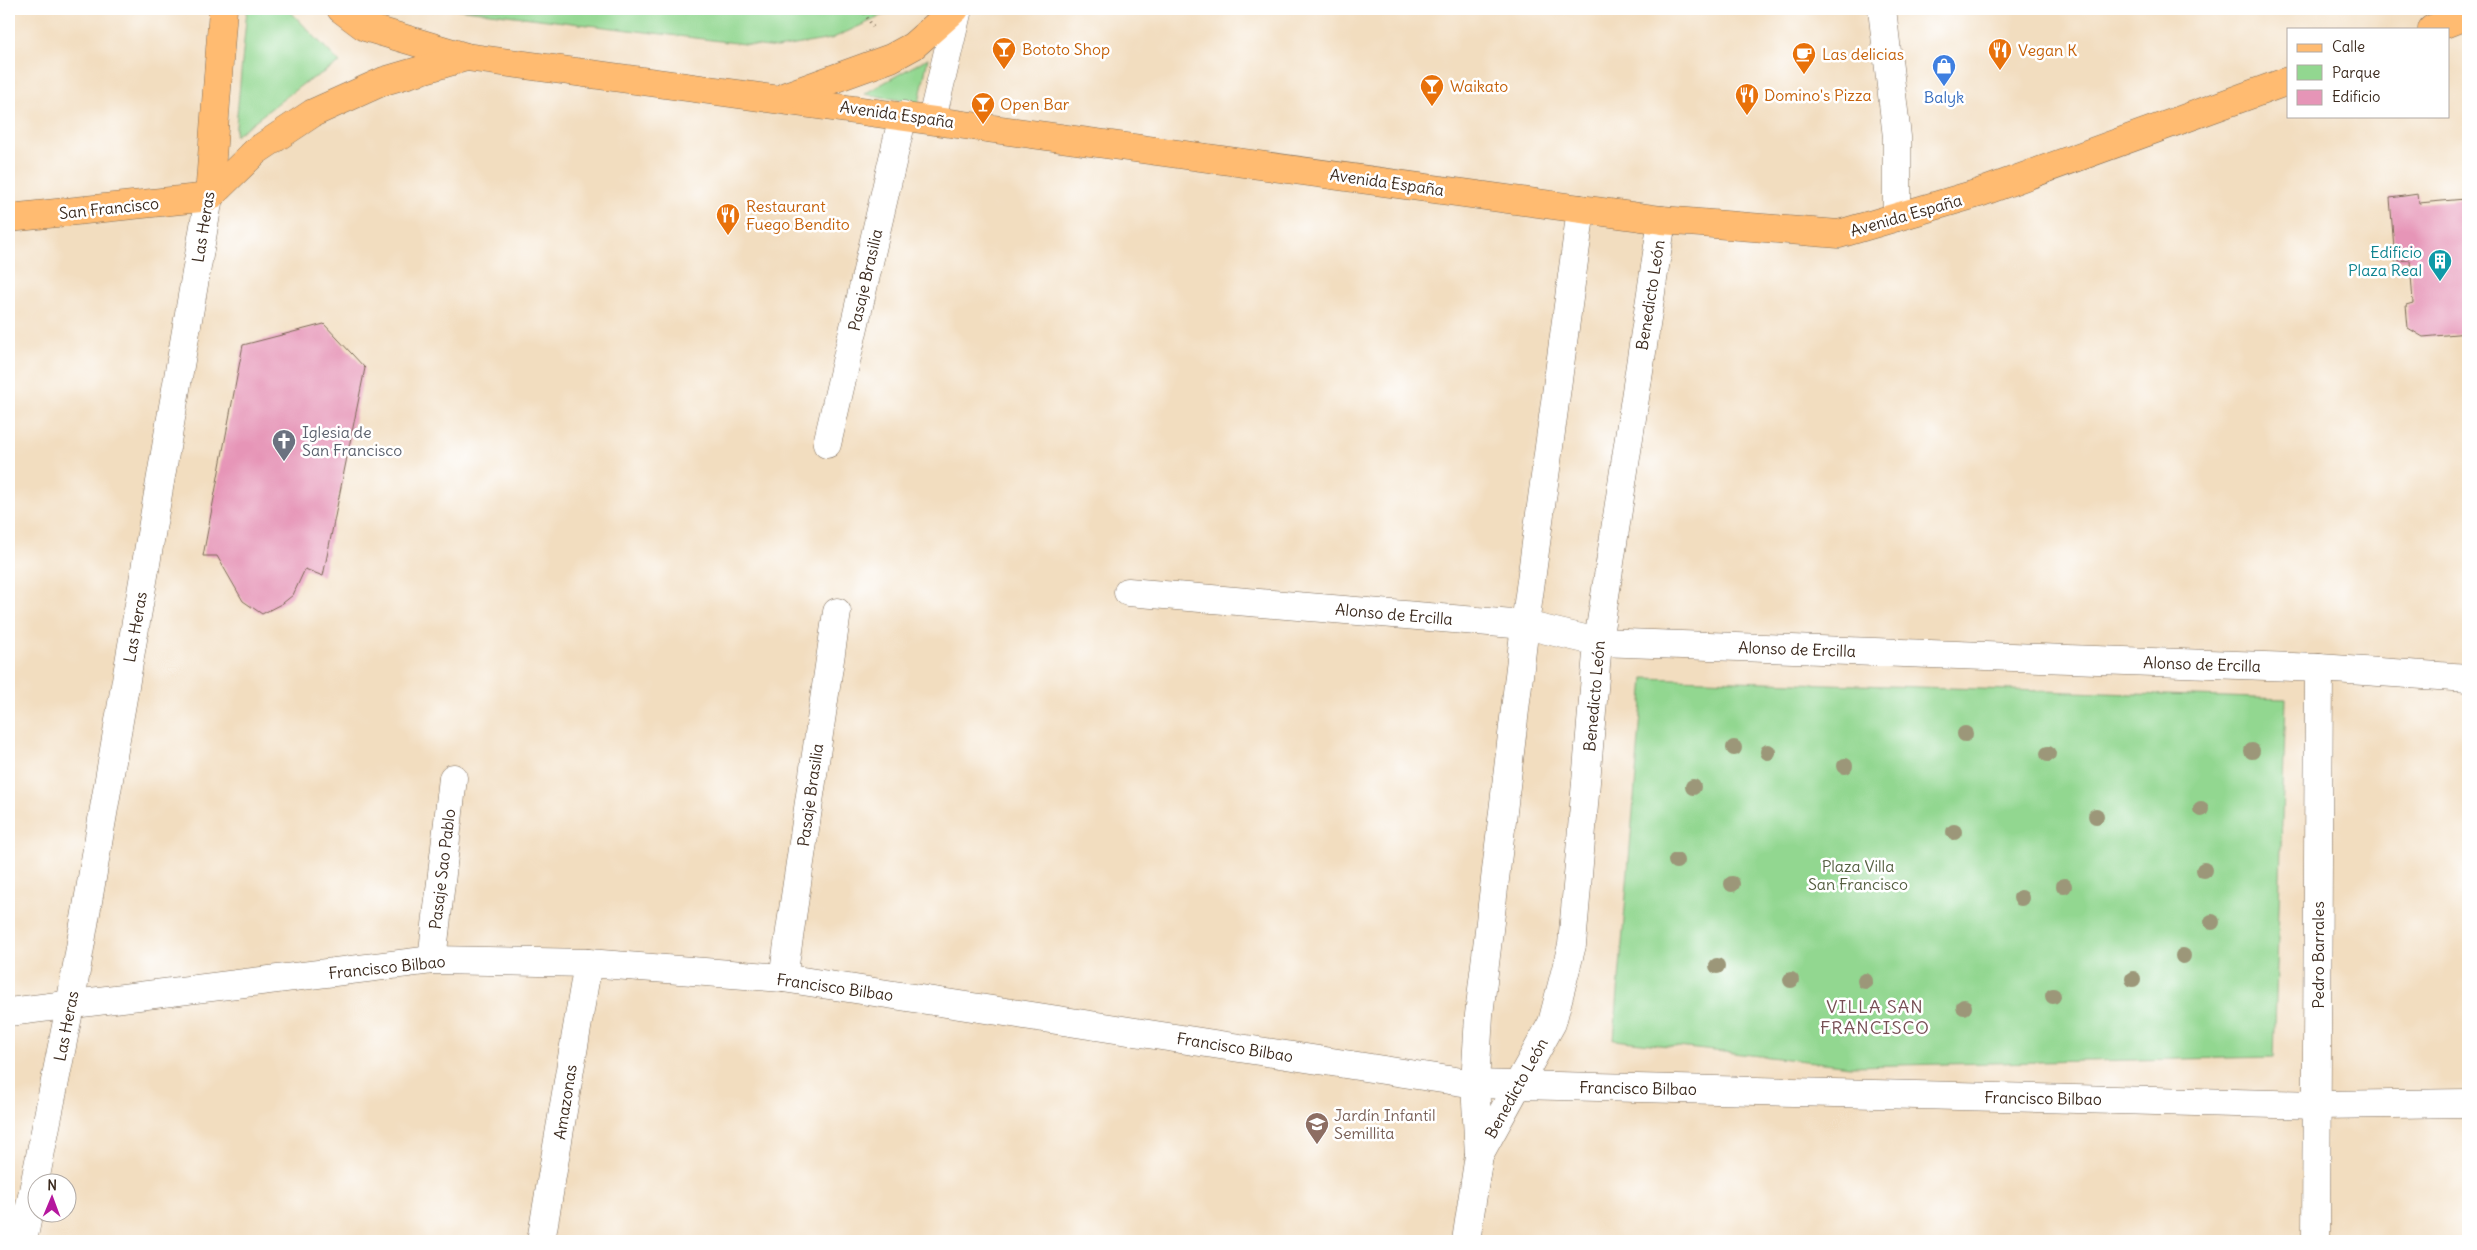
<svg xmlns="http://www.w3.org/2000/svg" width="2477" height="1250" font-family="Delius,sans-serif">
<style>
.green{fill:#92d790;stroke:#668057}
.building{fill:#e695b7}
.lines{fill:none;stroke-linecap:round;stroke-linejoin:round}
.minor-casing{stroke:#7b6956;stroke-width:29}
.major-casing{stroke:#7b6956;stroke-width:29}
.path{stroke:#7b6956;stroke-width:3;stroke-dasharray:1 4;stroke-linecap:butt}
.minor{stroke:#fff;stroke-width:28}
.major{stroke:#ffbb71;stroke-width:28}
.tree{fill:#9c9779}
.labels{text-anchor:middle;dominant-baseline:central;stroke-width:5;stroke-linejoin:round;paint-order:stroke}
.food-label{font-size:16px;fill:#c56008;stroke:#fff;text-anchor:start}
.shop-label{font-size:16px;fill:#366cbe;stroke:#fff}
.street-label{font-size:16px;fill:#3b2a1e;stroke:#fff}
.culture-label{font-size:16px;fill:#0d838f;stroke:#fff;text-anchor:end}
.worship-label{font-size:16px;fill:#5b616d;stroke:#fff;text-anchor:start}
.park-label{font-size:16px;fill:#555e40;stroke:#fff}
.education-label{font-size:16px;fill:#785e54;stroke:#fff;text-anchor:start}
.neighbourhood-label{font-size:18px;letter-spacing:1px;fill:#774f54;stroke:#fff}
</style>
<rect width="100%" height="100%" fill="#fff"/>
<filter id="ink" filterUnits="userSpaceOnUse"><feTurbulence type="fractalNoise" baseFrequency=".02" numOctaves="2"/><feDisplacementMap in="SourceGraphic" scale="10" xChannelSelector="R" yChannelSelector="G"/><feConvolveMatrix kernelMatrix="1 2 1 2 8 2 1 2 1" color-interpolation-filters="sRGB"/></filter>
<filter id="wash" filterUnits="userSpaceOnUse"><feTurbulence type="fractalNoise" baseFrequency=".0096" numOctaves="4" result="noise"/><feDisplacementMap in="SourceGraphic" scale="20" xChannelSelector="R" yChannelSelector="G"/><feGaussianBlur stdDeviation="1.12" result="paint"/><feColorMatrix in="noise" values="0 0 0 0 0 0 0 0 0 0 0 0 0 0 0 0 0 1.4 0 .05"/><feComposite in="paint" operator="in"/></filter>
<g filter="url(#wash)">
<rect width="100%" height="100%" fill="#f2ddbf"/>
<!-- green -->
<g class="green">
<path d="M247 9H288L340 63 303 84 235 136Z"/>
<path d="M457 9H897L831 39 777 48Z"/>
<path d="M928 58 919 103 864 94Z"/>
<path d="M1644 678 2286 699 2274 1057 1851 1066 1614 1040Z"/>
</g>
<g id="blocks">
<!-- building -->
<g class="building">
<path d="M2418 194 2419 203 2465 199V203H2468V333L2423 337 2408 328 2406 305 2413 303 2410 260 2395 261 2390 198Z"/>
<path d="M324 324 365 368 323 576 305 569 293 595 283 603 262 614 243 601 217 556H203L243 345Z"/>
</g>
</g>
</g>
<g filter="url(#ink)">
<use href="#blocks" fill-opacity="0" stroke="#7b6956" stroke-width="1"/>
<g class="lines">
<!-- minor casing -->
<g class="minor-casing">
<g id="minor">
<path d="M1882 9 1897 137V217"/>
<path d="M932 119 958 9"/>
<path d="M827 444 903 115"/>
<path d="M1128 592 1525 625 1598 642 2319 668 2468 678"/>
<path d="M432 960 453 778"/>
<path d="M783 978 837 612"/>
<path d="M9 1012 432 960 588 963 783 978 1475 1084 2318 1105 2468 1103"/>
<path d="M1479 1155 1552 1023 1572 945 1598 642 1662 220"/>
<path d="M23 1241 70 1006 209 197"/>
<path d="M541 1241 588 963"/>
<path d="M1466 1241 1479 1155 1475 1084 1479 1015 1525 625 1581 209"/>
<path d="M2316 1241 2319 668"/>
</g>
</g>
<!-- major casing -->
<g class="major-casing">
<g id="major">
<path d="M341 9 365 27 466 57 1662 220 1839 234 1979 193 2288 81"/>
<path d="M2432 29 2468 15"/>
<path d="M786 96 891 58 913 46 955 9"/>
<path d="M209 197 256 151 313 113 384 81 466 57"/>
<path d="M209 197 223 9"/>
<path d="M9 218 209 197"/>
</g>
</g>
<!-- path -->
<path class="path" d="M862 9 873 27"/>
<!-- minor -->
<use href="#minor" class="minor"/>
<!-- major -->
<use href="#major" class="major"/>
</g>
<!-- trees -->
<g class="tree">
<circle cx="1965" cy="734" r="8"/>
<circle cx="1734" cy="748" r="8"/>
<circle cx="2252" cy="751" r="8"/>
<circle cx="1768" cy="752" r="8"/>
<circle cx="2048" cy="754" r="8"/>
<circle cx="1845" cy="766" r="8"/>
<circle cx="1693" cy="787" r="8"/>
<circle cx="2201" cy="809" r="8"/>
<circle cx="2096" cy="816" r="8"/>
<circle cx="1954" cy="832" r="8"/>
<circle cx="1676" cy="861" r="8"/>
<circle cx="2204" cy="870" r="8"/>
<circle cx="1732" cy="884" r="8"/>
<circle cx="2064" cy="886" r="8"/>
<circle cx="2021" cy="898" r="8"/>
<circle cx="2212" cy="922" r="8"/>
<circle cx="2183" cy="956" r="8"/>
<circle cx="1717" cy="966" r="8"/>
<circle cx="2133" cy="979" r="8"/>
<circle cx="1791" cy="980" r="8"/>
<circle cx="1865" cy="981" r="8"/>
<circle cx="2053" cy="996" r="8"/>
<circle cx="1964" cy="1007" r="8"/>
</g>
</g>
<!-- icons -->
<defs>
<g id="bar-pin" transform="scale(1.25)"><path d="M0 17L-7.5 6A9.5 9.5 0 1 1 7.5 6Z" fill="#e8710a" stroke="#fff"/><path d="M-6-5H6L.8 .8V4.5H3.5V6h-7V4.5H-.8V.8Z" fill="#fff"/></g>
<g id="restaurant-pin" transform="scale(1.25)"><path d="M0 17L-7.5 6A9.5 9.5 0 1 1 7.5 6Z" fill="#e8710a" stroke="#fff"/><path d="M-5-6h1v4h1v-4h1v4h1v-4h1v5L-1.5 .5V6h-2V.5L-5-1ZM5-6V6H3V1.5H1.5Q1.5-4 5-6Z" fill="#fff"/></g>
<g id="cafe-pin" transform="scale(1.25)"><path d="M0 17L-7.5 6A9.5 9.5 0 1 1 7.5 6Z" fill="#e8710a" stroke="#fff"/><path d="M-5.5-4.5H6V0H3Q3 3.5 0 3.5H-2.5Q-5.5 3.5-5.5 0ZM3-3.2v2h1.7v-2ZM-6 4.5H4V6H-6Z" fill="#fff"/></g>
<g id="shop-pin" transform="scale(1.25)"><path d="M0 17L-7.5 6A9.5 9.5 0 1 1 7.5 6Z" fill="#3f7fe0" stroke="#fff"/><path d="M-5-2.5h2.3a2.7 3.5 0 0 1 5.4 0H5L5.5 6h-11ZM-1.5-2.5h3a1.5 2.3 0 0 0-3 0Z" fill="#fff"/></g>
<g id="building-pin" transform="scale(1.25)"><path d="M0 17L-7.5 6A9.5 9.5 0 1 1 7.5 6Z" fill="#0f9aa8" stroke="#fff"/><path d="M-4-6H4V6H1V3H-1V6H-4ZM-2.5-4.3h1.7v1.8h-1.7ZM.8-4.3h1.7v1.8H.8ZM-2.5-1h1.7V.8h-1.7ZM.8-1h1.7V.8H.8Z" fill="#fff"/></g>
<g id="church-pin" transform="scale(1.25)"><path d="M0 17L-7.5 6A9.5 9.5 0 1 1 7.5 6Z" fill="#6b7280" stroke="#fff"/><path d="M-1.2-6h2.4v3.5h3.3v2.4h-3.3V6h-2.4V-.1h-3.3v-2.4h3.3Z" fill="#fff"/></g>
<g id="school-pin" transform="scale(1.25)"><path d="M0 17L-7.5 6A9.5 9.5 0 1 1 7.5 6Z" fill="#8d6e63" stroke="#fff"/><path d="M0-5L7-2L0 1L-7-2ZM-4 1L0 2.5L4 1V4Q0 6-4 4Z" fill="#fff"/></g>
</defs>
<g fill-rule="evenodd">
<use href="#bar-pin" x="1004" y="49"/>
<use href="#restaurant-pin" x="2000" y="50"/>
<use href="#cafe-pin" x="1804" y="54"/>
<use href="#shop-pin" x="1944" y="66"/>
<use href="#bar-pin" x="1432" y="86"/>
<use href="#restaurant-pin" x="1747" y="95"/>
<use href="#bar-pin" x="983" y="104"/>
<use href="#restaurant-pin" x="728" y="215"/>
<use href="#building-pin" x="2440" y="261"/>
<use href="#church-pin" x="284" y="441"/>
<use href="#school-pin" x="1317" y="1124"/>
</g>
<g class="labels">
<!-- food labels -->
<g class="food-label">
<text x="1022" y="49">Bototo Shop</text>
<text x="2018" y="50">Vegan K</text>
<text x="1822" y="54">Las delicias</text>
<text x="1450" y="86">Waikato</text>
<text x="1764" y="95">Domino's Pizza</text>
<text x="1000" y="104">Open Bar</text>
<text x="746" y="206">Restaurant<tspan x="746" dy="18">Fuego Bendito</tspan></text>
</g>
<!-- shop labels -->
<g class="shop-label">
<text x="1944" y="97">Balyk</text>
</g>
<!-- street labels -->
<g class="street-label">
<text transform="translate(897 114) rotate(8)">Avenida España</text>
<text transform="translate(1387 182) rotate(8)">Avenida España</text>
<text transform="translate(109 208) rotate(-6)">San Francisco</text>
<text transform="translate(1906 215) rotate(-16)">Avenida España</text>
<text transform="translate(203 227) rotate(-81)">Las Heras</text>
<text transform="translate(865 280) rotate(-77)">Pasaje Brasilia</text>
<text transform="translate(1650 295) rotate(-81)">Benedicto León</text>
<text transform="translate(1394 614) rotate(5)">Alonso de Ercilla</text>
<text transform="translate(135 627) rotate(-80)">Las Heras</text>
<text transform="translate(1797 649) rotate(2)">Alonso de Ercilla</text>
<text transform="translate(2202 664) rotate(2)">Alonso de Ercilla</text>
<text transform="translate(1594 696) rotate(-85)">Benedicto León</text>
<text transform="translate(810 795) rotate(-82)">Pasaje Brasilia</text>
<text transform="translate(442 869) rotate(-83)">Pasaje Sao Pablo</text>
<text transform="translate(2318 955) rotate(-90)">Pedro Barrales</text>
<text transform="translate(387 967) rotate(-6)">Francisco Bilbao</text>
<text transform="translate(835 987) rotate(8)">Francisco Bilbao</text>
<text transform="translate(66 1026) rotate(-79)">Las Heras</text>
<text transform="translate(1235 1047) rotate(9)">Francisco Bilbao</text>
<text transform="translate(1516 1088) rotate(-61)">Benedicto León</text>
<text transform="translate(1638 1088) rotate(1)">Francisco Bilbao</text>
<text transform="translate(2043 1098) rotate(1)">Francisco Bilbao</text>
<text transform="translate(565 1102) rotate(-81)">Amazonas</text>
</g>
<!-- culture labels -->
<g class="culture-label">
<text x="2422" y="252">Edificio<tspan x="2422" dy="18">Plaza Real</tspan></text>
</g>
<!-- worship labels -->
<g class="worship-label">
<text x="302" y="432">Iglesia de<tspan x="302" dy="18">San Francisco</tspan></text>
</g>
<!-- park labels -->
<g class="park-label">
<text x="1858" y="866">Plaza Villa<tspan x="1858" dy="18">San Francisco</tspan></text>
</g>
<!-- education labels -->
<g class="education-label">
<text x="1334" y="1115">Jardín Infantil<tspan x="1334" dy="18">Semillita</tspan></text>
</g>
<!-- neighbourhood labels -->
<g class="neighbourhood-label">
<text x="1875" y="1006">VILLA SAN<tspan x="1875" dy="21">FRANCISCO</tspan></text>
</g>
</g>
<!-- margin -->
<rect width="2477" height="1250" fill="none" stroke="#fff" stroke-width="30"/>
<!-- legend -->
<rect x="2287" y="28" width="162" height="90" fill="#ffffff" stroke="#b1aaa5"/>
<rect x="2297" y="44" width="25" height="8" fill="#ffbb71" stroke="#b1aaa5"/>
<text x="2332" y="52" font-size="15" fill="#3b2a1e">Calle</text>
<rect x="2297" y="65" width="25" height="15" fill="#92d790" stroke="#b1aaa5"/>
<text x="2332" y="78" font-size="15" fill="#3b2a1e">Parque</text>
<rect x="2297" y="90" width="25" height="15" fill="#e695b7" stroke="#b1aaa5"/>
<text x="2332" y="102" font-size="15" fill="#3b2a1e">Edificio</text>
<!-- north arrow -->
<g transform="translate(52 1198) rotate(1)"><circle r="24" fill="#ffffff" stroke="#b1aaa5"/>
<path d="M0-4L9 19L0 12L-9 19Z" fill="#b5179e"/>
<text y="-8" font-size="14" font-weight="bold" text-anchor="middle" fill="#3b2a1e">N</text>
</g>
</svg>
